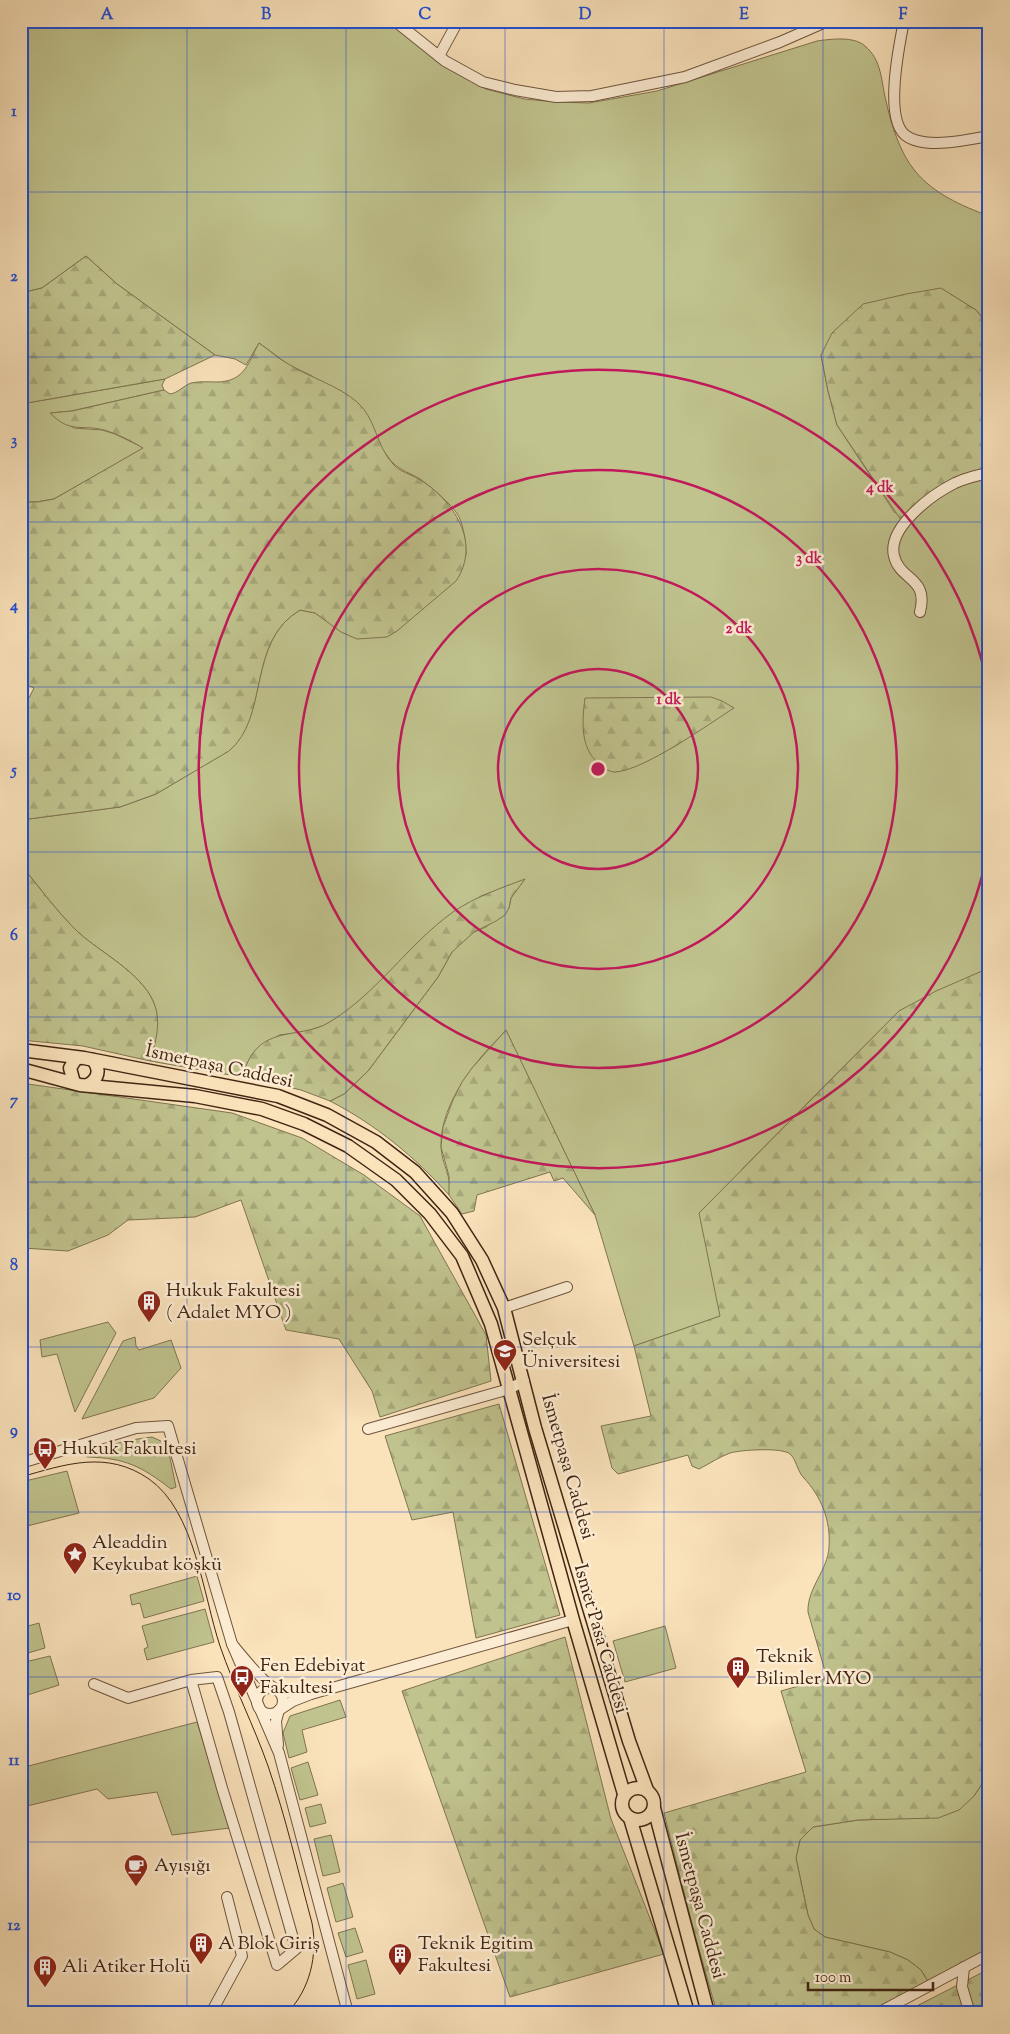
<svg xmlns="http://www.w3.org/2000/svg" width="1010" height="2034" font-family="'Sorts Mill Goudy',serif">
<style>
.green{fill:#c0c38e;stroke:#807450;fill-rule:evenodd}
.forest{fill:url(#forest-firs);stroke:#807450}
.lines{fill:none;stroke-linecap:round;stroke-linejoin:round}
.minor-casing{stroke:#6f543c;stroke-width:12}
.major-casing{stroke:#412512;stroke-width:15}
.minor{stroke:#fcecd3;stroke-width:10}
.major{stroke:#fae2bb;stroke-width:12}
.tram{stroke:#412512;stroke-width:1}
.grid{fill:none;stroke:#1d4ed8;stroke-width:1;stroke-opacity:0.55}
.ring{fill:none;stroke:#c2185b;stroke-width:2.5}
.labels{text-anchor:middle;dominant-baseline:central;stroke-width:5;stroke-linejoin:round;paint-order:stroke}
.street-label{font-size:19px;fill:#412512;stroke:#fcecd3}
.poi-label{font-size:19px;fill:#412512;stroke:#fcecd3;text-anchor:start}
.centre{fill:#c2185b;stroke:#fcecd3;stroke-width:2.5}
.ring-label{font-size:15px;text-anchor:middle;font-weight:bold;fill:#c2185b;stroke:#fcecd3;stroke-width:5;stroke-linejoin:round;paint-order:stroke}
.neatline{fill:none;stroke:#1d4ed8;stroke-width:2}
.grid-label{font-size:16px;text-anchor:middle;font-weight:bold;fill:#1d4ed8}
</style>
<defs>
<pattern id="forest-firs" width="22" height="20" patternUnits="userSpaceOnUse" patternTransform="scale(1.25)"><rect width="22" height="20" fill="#c0c38e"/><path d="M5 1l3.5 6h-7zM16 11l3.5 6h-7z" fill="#a6a779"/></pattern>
</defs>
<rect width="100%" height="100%" fill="#fae2bb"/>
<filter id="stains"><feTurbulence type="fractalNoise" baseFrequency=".004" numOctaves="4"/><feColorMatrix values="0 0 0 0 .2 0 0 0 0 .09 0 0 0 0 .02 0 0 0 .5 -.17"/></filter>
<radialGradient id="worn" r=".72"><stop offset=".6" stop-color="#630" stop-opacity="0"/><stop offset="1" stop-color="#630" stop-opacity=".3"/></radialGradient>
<!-- green -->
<g class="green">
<path d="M21 21H391L444 66 486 89 524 99 557 102 589 103 657 91 817 41C831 39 854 36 865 46 882 60 881 81 886 101 891 124 900 153 915 171 934 194 962 206 989 216V321L984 320 976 310 941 289 821 355 828 391 837 425 895 513 920 505 989 471V968L899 1011 742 1169 721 1316 634 1346 595 1215 506 1031C477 1058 440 1103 441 1146 441 1164 453 1177 449 1195 415 1157 375 1124 330 1101L344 1094 368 1071 438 977 452 952 463 940 474 932 486 927 509 908 511 898 524 880 481 896 432 930 369 993 348 1011 325 1025 304 1032 279 1035 252 1054 242 1077 150 1061C155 1043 161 1019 153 1001 139 971 102 954 78 932 57 912 40 888 21 865V820L120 807 156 794 228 751C270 717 246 642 300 610L315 613 329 622 397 631 466 555C466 543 464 528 459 517 453 505 431 487 420 479 406 471 395 469 386 454L312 376 289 365 259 343 246 365 235 359 215 355 117 284 86 256 42 288 21 293ZM733 707 677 745 645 762 614 772Z"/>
<path d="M165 379 162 385 164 390 72 411 51 413 74 428 102 430 115 434 144 448 54 499 37 502H21V404Z"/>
<path d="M108 1322 116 1333 75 1412 57 1354 42 1357 40 1340Z"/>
<path d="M135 1337 136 1346 139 1350 171 1340 181 1368 154 1398 82 1419 123 1341Z"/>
<path d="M152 1437 163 1442 169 1453 176 1487 171 1489C141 1466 125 1458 87 1457L85 1451 131 1440Z"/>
<path d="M67 1471 79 1513 27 1526 21 1516V1482Z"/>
<path d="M197 1576 204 1601 144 1618 140 1603 132 1605 130 1595Z"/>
<path d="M205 1609 214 1642 147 1660 144 1649 148 1647 142 1626Z"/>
<path d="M39 1623 45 1648 21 1655V1628Z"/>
<path d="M665 1626 676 1668 625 1682 613 1641Z"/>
<path d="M50 1656 59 1685 21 1697V1663Z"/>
<path d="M340 1700 346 1717 302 1730 307 1752 289 1758 283 1733 290 1716Z"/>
<path d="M197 1722 230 1828 172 1835 157 1792 108 1799 97 1789 23 1807 21 1810V1768Z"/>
<path d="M308 1762 318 1795 300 1800 291 1768Z"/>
<path d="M989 1773V1949L929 1983 921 1970 908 1960 890 1952 825 1937 814 1929 808 1915 796 1858 800 1840 813 1827 858 1820 887 1819 974 1796Z"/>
<path d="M321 1804 326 1823 310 1827 305 1808Z"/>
<path d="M331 1835 340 1872 323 1876 314 1839Z"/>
<path d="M343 1883 353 1917 336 1922 327 1888Z"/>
<path d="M355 1928 363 1952 346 1957 338 1933Z"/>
<path d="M366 1960 375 1994 357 1999 348 1965Z"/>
</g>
<!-- forest -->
<g class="forest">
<path d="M86 256 117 284 215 355 165 379 21 404V293L42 288Z"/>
<path d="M941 288 976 310 984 320 989 321 986 349 989 359V471L958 479 903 523 837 425 828 391 821 355 832 333 863 304 906 294Z"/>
<path d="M259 343C269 350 279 359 290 365 311 378 337 385 357 402 376 418 376 446 393 464 400 472 410 474 419 479 453 500 482 542 456 581L397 631 387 637 357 639 341 632 315 613 300 610C246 642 270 717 229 751L156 794 120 807 21 820V704L29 698 34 688 21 682V502H37L54 499 143 448C131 441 118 434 104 430 80 424 71 434 50 413L72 411 164 390 170 394C178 393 183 386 191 383 200 381 209 382 218 382 245 381 248 363 259 343Z"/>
<path d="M711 697 722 701 734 708C709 724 643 771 615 772 609 772 602 767 598 763 580 747 582 721 585 698Z"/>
<path d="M21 865C40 888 57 912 78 932 101 953 140 972 153 1001 162 1020 156 1042 150 1061L83 1046 21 1040Z"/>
<path d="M525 879 511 898 509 908 505 915 496 921 474 932 452 952 438 977 368 1071 344 1094 330 1101 301 1090 242 1077C245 1069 248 1059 253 1053 271 1028 304 1037 328 1023 377 994 407 945 453 912 475 897 501 888 525 879Z"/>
<path d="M989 968V1773L974 1796 959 1810 938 1818 858 1820 813 1827 800 1840 796 1858 808 1915 814 1929 825 1937 890 1952 908 1960 921 1970 929 1983 869 2013H717L693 1928 664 1813 806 1772 781 1691 827 1678 808 1612C807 1588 828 1570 829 1547 831 1520 821 1496 803 1477 797 1470 796 1459 790 1454 782 1447 740 1450 730 1453 719 1457 709 1464 699 1469L692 1466 688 1455 618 1474 612 1468 601 1426 651 1416 634 1346 720 1316 699 1213 899 1011 936 991Z"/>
<path d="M506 1030 595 1215 563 1178 554 1181 550 1172 477 1195 474 1211 462 1214 449 1195V1176L441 1147 443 1127 453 1100 462 1082 472 1068Z"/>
<path d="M21 1083 232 1113 302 1138 364 1175 420 1216 486 1335 491 1381 380 1417 372 1391 339 1339 286 1330 241 1200 195 1217 128 1220 108 1235 68 1251 23 1248 21 1240Z"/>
<path d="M499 1404 560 1615 476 1638 453 1512 412 1520 385 1436Z"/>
<path d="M565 1637 611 1819 664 1954 510 1997 402 1691Z"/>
<path d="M989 1969V2013H903Z"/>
</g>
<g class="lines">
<!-- minor casing -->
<g class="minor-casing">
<g id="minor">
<path d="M395 21 445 61 483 82 515 90 556 97 592 96 685 77 780 42 828 21"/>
<path d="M904 21C899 46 884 117 905 135 924 150 967 140 989 136"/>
<path d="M439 56 458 21"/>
<path d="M920 612C929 577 900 581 894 556 887 527 933 494 955 483 966 478 978 475 989 473"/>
<path d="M504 1308 567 1287"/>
<path d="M368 1429 509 1389 524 1381"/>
<path d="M21 1463 136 1428 168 1426 232 1644"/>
<path d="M94 1684 128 1698 191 1680 217 1677 229 1712 296 1949 277 1965 222 1788 191 1680"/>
<circle cx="270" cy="1701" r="13"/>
<path d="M311 1694C300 1694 287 1694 276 1689 264 1684 241 1655 232 1644L279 1753 348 2013"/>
<path d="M278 1745 276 1721 279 1710 293 1701 311 1694 573 1620"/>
<path d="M964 1967 962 1987 968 2007"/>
<path d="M21 2002 22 2004"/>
<path d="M211 2013 242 1956 227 1897"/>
<path d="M878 2013 989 1954"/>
</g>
</g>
<!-- major casing -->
<g class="major-casing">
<g id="major">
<path d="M21 1050 84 1058 278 1096 327 1115 376 1142 415 1172 452 1213 482 1260 504 1308 535 1428 629 1741 647 1790"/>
<path d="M21 1069 80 1085 195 1096 262 1109 304 1124 348 1146 396 1180 430 1214 462 1256 491 1324 573 1620 624 1794"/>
<path d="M74 1083 70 1068 75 1060 79 1058"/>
<path d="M88 1085C98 1079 101 1070 93 1060"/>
<circle cx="638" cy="1804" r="16"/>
<path d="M654 1808 708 2013"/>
<path d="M630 1818 688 2013"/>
</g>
</g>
<!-- minor -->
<use href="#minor" class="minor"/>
<!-- major -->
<use href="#major" class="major"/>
<!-- tram -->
<path class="tram" d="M21 1477C66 1464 107 1450 149 1479 195 1511 203 1595 220 1646 234 1687 254 1726 268 1766 286 1818 298 1871 312 1923 318 1955 310 1990 287 2013"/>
</g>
<!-- grid -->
<path class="grid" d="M187 21V2013M346 21V2013M505 21V2013M664 21V2013M823 21V2013M21 192H989M21 357H989M21 522H989M21 687H989M21 852H989M21 1017H989M21 1182H989M21 1347H989M21 1512H989M21 1677H989M21 1842H989"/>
<!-- distance rings -->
<g class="ring">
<circle cx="598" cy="769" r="100"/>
<circle cx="598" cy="769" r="200"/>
<circle cx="598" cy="769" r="299"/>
<path d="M988 852A399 399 0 1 1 988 686"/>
</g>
<!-- icons -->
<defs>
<g id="building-pin" transform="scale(1.25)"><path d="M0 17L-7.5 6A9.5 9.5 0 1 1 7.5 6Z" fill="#8f2418" stroke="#fcecd3"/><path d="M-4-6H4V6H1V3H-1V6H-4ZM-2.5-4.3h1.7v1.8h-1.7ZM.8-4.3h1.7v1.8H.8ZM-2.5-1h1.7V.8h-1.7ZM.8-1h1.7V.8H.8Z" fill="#fff"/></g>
<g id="university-pin" transform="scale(1.25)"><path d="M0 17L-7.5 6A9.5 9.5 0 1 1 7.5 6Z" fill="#8f2418" stroke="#fcecd3"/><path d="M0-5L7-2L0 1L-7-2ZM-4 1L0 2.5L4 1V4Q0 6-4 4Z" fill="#fff"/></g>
<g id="bus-pin" transform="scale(1.25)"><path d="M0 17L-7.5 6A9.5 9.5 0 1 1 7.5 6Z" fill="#8f2418" stroke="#fcecd3"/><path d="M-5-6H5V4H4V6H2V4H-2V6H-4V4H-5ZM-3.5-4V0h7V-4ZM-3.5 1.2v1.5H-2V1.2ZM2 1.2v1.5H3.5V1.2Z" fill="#fff"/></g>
<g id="sight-pin" transform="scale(1.25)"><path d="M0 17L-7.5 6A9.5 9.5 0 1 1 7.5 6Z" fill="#8f2418" stroke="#fcecd3"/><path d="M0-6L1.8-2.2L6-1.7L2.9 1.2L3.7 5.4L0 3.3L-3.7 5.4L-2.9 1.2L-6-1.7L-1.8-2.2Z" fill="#fff"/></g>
<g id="cafe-pin" transform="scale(1.25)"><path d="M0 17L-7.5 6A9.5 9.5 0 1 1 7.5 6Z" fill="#8f2418" stroke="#fcecd3"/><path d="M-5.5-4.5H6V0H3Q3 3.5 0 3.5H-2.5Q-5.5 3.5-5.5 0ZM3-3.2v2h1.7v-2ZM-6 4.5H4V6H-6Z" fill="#fff"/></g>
</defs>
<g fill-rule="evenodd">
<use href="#building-pin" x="149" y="1302"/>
<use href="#university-pin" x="505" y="1351"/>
<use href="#bus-pin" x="45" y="1449"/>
<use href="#sight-pin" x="75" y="1554"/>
<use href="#building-pin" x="738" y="1668"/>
<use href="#bus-pin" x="242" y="1677"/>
<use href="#cafe-pin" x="136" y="1866"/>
<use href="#building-pin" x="201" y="1944"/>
<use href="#building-pin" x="400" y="1955"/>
<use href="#building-pin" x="45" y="1967"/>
</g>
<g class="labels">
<!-- street labels -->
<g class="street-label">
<text transform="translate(219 1067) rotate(12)">İsmetpaşa Caddesi</text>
<text transform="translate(567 1467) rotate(74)">İsmetpaşa Caddesi</text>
<text transform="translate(600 1639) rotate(74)">Ismet Pasa Caddesi</text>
<text transform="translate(699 1906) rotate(75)">İsmetpaşa Caddesi</text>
</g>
<!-- poi labels -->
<g class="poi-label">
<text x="166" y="1291">Hukuk Fakultesi<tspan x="166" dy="22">( Adalet MYO )</tspan></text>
<text x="522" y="1340">Selçuk<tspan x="522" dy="22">Üniversitesi</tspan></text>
<text x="62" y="1449">Hukuk Fakultesi</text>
<text x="92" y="1543">Aleaddin<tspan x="92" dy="22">Keykubat köşkü</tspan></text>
<text x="756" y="1657">Teknik<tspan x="756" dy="22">Bilimler MYO</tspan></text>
<text x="260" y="1666">Fen Edebiyat<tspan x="260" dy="22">Fakultesi</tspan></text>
<text x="154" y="1866">Ayışığı</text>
<text x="218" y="1944">A Blok Giriş</text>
<text x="418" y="1944">Teknik Egitim<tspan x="418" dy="22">Fakultesi</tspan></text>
<text x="62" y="1967">Ali Atiker Holü</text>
</g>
</g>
<circle cx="598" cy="769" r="8" class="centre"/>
<g class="ring-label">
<text x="880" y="492">4 dk</text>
<text x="809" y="563">3 dk</text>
<text x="739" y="633">2 dk</text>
<text x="669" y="704">1 dk</text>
</g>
<!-- margin -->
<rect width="1010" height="2034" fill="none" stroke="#fae2bb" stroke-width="55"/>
<!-- scale -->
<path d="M808 1982v8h125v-8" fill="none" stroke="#412512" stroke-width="2.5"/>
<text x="815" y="1982" font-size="15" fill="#412512" stroke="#fcecd3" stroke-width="4" paint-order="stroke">100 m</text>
<rect x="28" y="28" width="954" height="1978" class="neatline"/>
<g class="grid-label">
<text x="107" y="19">A</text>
<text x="266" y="19">B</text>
<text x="425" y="19">C</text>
<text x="585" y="19">D</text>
<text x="744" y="19">E</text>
<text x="903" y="19">F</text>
<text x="14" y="116">1</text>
<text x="14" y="281">2</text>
<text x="14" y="445">3</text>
<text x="14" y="610">4</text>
<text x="14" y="775">5</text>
<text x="14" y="940">6</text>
<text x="14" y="1105">7</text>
<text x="14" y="1270">8</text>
<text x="14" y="1435">9</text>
<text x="14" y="1600">10</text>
<text x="14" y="1765">11</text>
<text x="14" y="1930">12</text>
</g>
<rect width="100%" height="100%" filter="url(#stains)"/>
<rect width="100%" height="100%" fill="url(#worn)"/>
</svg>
